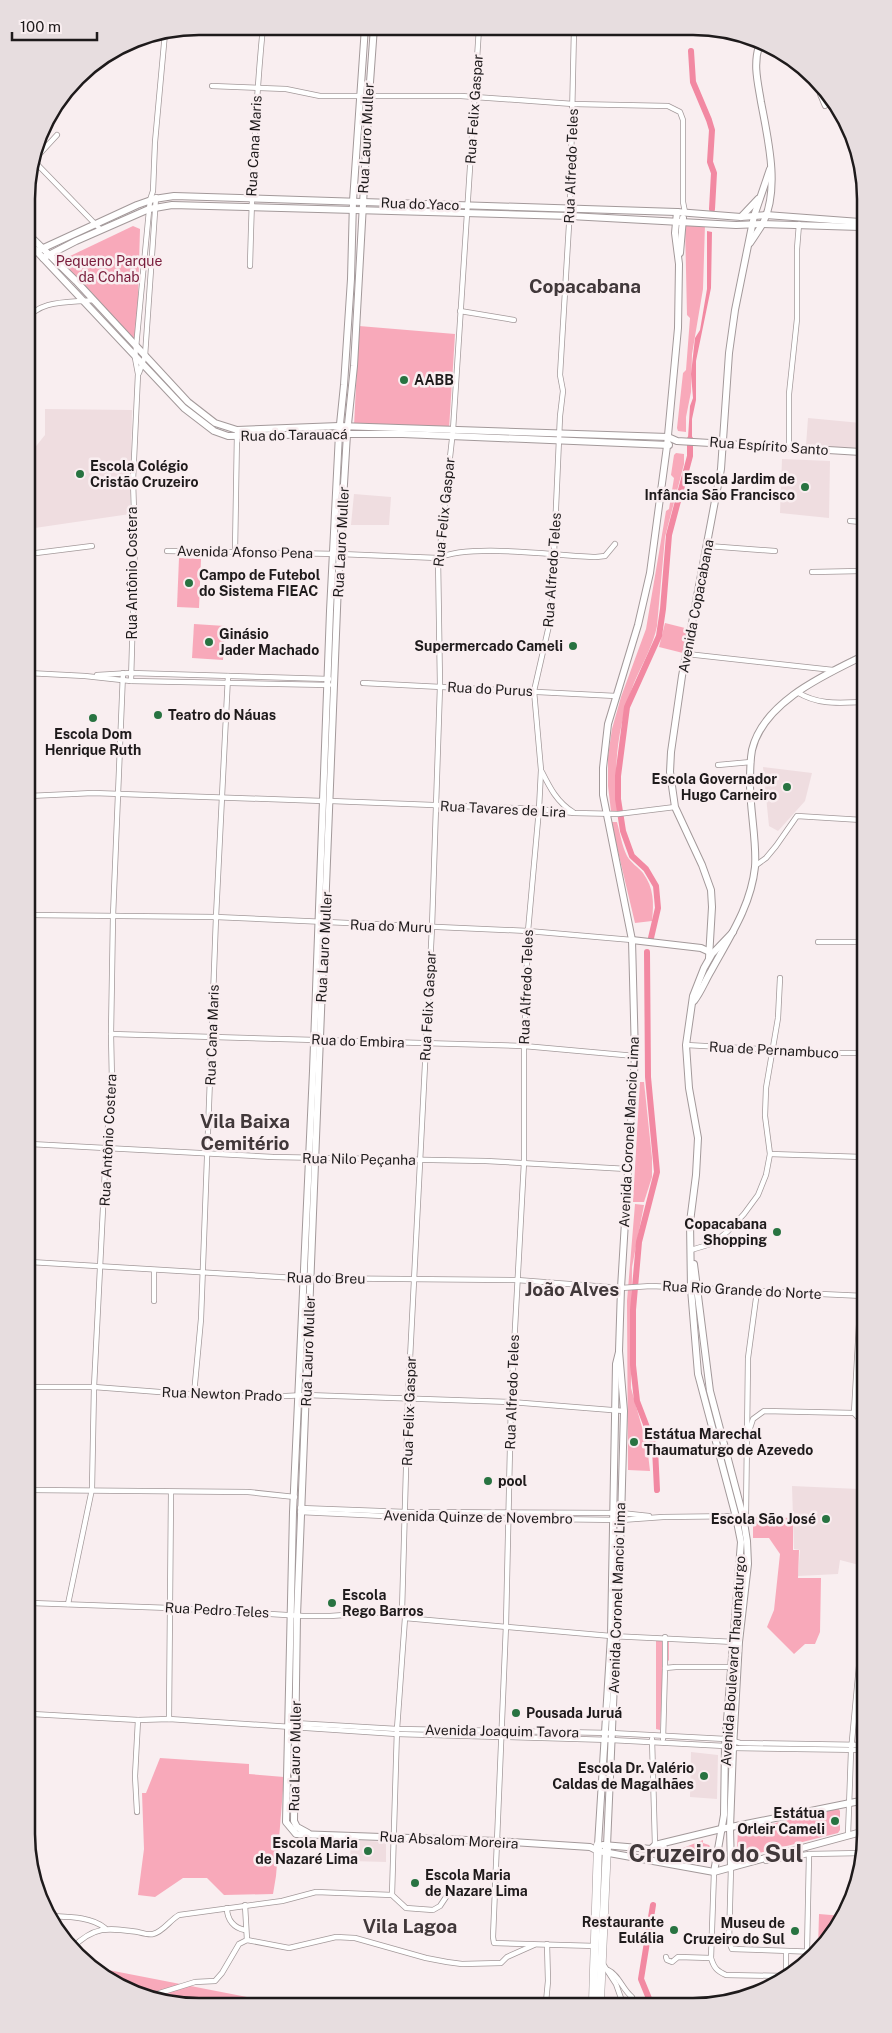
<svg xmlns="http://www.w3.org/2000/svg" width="892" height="2033" font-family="'Public Sans',sans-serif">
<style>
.built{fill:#efdde0}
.green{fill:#f8a9ba}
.water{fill:#f289a2}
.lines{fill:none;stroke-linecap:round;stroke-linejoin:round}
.canal{stroke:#f289a2;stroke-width:6}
.street-casing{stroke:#a3999a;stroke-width:6}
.secondary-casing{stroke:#a3999a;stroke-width:8}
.primary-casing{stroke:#a3999a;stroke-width:9}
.street{stroke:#fff;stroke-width:4.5}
.secondary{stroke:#fff;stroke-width:6}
.primary{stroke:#fff;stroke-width:8}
.poi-dot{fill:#287341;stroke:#f9eef0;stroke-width:2}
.labels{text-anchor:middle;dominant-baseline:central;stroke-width:5;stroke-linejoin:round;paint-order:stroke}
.street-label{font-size:14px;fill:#1e1a1b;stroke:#f9eef0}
.park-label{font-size:14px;fill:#781b3a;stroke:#f9eef0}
.poi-label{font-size:14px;font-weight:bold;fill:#1e1a1b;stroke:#f9eef0;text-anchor:start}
.district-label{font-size:19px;font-weight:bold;fill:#41383a;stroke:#f9eef0}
.town-label{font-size:24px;font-weight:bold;fill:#41383a;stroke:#f9eef0}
.rim{fill:none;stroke:#1e1a1b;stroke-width:2.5}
</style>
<rect width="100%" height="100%" fill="#f9eef0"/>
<!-- built -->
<g class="built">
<path d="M45 409 132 410 130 514 28 529 29 455 45 435Z"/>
<path d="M808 418 861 423V448L806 446Z"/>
<path d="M782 459 830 461 829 518 780 513Z"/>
<path d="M354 494 391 497 389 525H351Z"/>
<path d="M763 767 812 773 805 801 778 831 769 826Z"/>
<path d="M792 1486 859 1489V1565L840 1560 838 1574 798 1576 800 1550 794 1549Z"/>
<path d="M691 1752 718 1755 717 1799 690 1797Z"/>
<path d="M351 1840 386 1842V1862L350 1861Z"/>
</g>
<!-- green -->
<g class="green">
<path d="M685 224H705L703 289 692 354 691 392 686 417V432L678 431 677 428 683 373 686 370 690 318 687 315Z"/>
<path d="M133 226 140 229 137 335 133 339 65 265 68 257Z"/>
<path d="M359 326 455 334 449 429 354 426Z"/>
<path d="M676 453 684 454V464L665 537 657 626C653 646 642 664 634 683 618 725 612 768 619 813H614L611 811 608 786V756L612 729 621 697 646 629 666 511 669 509 674 478 671 475 674 455Z"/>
<path d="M179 558 201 559 199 608 177 607Z"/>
<path d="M665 623 689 629 683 653 659 647Z"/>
<path d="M194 624 225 626 223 660 192 658Z"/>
<path d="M611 822H617C620 833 622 846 627 856 631 863 638 867 643 873 654 888 654 903 652 921L635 923Z"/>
<path d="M640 1082H644L652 1158V1177L644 1202H633Z"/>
<path d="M635 1204 644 1205 632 1267 631 1388 647 1445 650 1471 628 1470 627 1301Z"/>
<path d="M753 1517 793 1518V1550H799L798 1578H821L820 1632 815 1644H805L794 1654 767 1627 774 1610 780 1554 769 1538H753Z"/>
<path d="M656 1639H669V1660L663 1667 660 1730 656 1729Z"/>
<path d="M160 1758 249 1764V1774L284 1777 276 1876 273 1894 224 1895 207 1878H183L155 1897 138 1895 144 1849 142 1793H146Z"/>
<path d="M838 1808 840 1811V1830L838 1833 736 1859 738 1832Z"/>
<path d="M703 1840V1843L709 1845 711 1848 709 1855 705 1857 706 1860 680 1858 678 1850Z"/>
<path d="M819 1914 843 1916 821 1949H818Z"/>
<path d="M93 1967 247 1997 429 2000V2002L166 2003Z"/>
</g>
<!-- water -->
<path class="water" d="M707 231 712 232 711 288 696 361V400L692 419V438H688L690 406 693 398 691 374 695 338 700 330 707 289Z"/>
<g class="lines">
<!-- canal -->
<g class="canal">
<path d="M691 51 693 82 709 120 712 130 710 162 714 173 712 209"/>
<path d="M651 938 658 908 656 886 646 869 632 856 623 831 618 799V776L627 707 659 636 663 609 669 535 690 456V439"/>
<path d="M647 952 648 1077 657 1172 639 1242 633 1310V1365L637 1401 655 1448 657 1490"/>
<path d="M650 2001 641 1979 653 1905"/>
</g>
<!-- street casing -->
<g class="street-casing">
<g id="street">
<path d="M574 29 570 208 560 375 563 391 560 416 552 599 550 621 534 691 541 770 539 809 528 931 524 1046V1162L511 1402 506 1625 493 1937 494 1943 596 1946"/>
<path d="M821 85 820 94 825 106"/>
<path d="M212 86 286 89 320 96H461L573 104 668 106 680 112 683 120V202L685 212"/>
<path d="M34 160 57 135"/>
<path d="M34 161 101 230"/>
<path d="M250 266C252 186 255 106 263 27"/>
<path d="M460 311 514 320"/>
<path d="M27 321C37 299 73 303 93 300"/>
<path d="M139 373 145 356 156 197"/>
<path d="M789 448V394L797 319V249L799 224"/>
<path d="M850 521 861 522"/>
<path d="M708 546 775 551"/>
<path d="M167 551 340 554 438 558C472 543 555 556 596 557L605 556 615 544"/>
<path d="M235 552 237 433"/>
<path d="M28 554 92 546"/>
<path d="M812 572 861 571"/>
<path d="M687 654 833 670"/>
<path d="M28 673 85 676 131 681 329 685"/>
<path d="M97 675 131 673 329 679"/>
<path d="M131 681 135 544 133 480 138 374 135 358 150 200 153 191 155 142 165 33"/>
<path d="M363 683 616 696"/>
<path d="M797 692C818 705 838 703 862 702"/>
<path d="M718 765 751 762"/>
<path d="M542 772C550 788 557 802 573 812"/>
<path d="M29 796 93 793 323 801"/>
<path d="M331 801 539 809 574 813 618 814 675 807"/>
<path d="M755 866 766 858 776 846 797 816 862 820"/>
<path d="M29 915 216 917 528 931 632 940"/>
<path d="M818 942H862"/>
<path d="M111 1034 524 1046 635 1056"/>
<path d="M686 1045 833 1053H863"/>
<path d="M30 1144 273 1157 486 1161 627 1169"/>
<path d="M770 1154 863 1157"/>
<path d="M691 1250 714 1243 728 1231 744 1214 758 1195 766 1175 770 1154 765 1116 766 1088 778 1018 780 978"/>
<path d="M30 1262 296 1278 517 1280 621 1288 651 1286 864 1296"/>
<path d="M154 1301V1270"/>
<path d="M31 1387H94L199 1395 286 1396 306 1395 511 1402 624 1411"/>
<path d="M864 1388 862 1422 864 1463"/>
<path d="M194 1394 201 1319 216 917 228 676"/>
<path d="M862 1422 854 1413 863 1254"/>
<path d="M749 1431 753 1419 764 1411 854 1413 864 1417"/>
<path d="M31 1490 248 1492 295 1497"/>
<path d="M300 1508 406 1512 621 1513 649 1516"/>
<path d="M300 1512 405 1517 621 1520 663 1517 743 1516 746 1514 748 1358 757 1291"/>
<path d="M31 1603 170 1608 303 1616H330L402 1611"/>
<path d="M68 1604 92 1489 94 1387 106 1149 112 1082 111 1034 113 916 123 673"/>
<path d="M405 1618 611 1636 735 1642"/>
<path d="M665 1637V1668"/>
<path d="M32 1714 138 1720 169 1719 397 1734 611 1740 725 1746 733 1748 865 1750"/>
<path d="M169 1719 171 1492"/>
<path d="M294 1723 397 1729 611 1733 726 1739 740 1743 865 1745"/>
<path d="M652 1739 655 1845"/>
<path d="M663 1739 665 1668 676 1667H731"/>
<path d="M137 1812 135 1776 138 1720"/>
<path d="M848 1835 851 1751 865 1602"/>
<path d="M809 1854 807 1952 810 1959"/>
<path d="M766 1861 809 1854 863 1853"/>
<path d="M731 1867 729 1942 732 1949 818 1952"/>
<path d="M714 1872 711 1958C714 1968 717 1971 726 1975L786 1976"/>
<path d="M392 1895 397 1729 405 1618 402 1611 408 1398 432 927 440 686 438 558 440 548 453 430 479 28"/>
<path d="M245 1905 247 1940"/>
<path d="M227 1908C227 1920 234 1928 245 1930"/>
<path d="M48 1916C66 1917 90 1916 105 1928"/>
<path d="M72 1948C95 1925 109 1928 138 1932 142 1933 149 1935 153 1934 163 1932 170 1920 179 1915L282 1901 316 1892 392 1895 406 1908 433 1910 440 1906 448 1894"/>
<path d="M666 1957 667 1960 672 1962 678 1957 711 1958"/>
<path d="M603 1964 616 1984 622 2001"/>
<path d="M608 1970C619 1975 622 1989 632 1997"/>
<path d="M786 1979V1952"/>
<path d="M150 1996 195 1982 215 1981 222 1973 239 1944 247 1940 289 1948 336 1937 355 1938 426 1958 447 1962 462 1964 501 1963 507 1957 534 1945"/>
<path d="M546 2002 548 1981 547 1944"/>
</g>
</g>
<!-- secondary casing -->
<g class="secondary-casing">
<g id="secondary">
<path d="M365 27 353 201 351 279 344 385 339 434 330 611 313 1071 293 1512 286 1822 296 1834 496 1841 590 1847 598 1851 714 1872 865 1831"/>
<path d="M741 217 758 199"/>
<path d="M27 233 76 281 188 402 215 423 237 430 339 426 668 437 677 441 861 452"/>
<path d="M27 241 184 408 214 431 228 436 328 434H403L669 445"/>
<path d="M750 243C754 237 759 230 763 223 780 189 768 139 761 102 758 83 753 65 759 46"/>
<path d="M37 251 137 205 154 199 174 196 677 212 741 217 766 215 860 222"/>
<path d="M680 253 683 218"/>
<path d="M43 258 76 241 149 209 172 205 570 216 736 225 762 224 860 227"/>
<path d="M632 940 701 948 712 953"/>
<path d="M709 958 712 907 711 890 702 865 675 807 670 772 671 752 682 676 721 469 729 353 735 310 754 216 770 169"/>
<path d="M694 1001C701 992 705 981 711 971 729 938 751 906 755 867 757 843 750 810 750 784 750 773 750 761 752 750 763 703 822 676 861 657"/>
<path d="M694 1264 710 1391 743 1516 747 1541 748 1564 739 1642 733 1748 730 1828 731 1867"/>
<path d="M308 1833 297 1827 294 1821 297 1616 338 584 347 434 354 366 369 96 374 27"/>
<path d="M598 1845 611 1636 616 1364 619 1352"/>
<path d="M603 1845 651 1849 655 1845 721 1829 865 1800"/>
<path d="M607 1846 621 1520 624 1411 619 1351 621 1288 635 1056 632 940 603 795V768L608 724 638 625 650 573 667 446 678 328 679 264 675 233 677 212"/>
<path d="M661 1861 666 1854 663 1845"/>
<path d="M714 1872 724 1815 725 1746 741 1542 736 1517 698 1374 691 1289 690 1222 696 1175 698 1138 689 1088 686 1045 693 996 704 968 712 954 733 932"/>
</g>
</g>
<!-- primary casing -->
<g class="primary-casing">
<g id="primary">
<path d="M593 2001 598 1845"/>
<path d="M600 2001 607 1846"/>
</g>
</g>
<!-- street -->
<use href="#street" class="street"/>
<!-- secondary -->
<use href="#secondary" class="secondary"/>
<!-- primary -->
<use href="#primary" class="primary"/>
</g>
<!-- markers -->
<g class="poi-dot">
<circle cx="404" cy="380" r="5"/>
<circle cx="80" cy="474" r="5"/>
<circle cx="805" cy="487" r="5"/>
<circle cx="189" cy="583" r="5"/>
<circle cx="209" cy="642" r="5"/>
<circle cx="573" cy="646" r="5"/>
<circle cx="158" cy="715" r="5"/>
<circle cx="93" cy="718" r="5"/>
<circle cx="787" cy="787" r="5"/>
<circle cx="777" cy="1232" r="5"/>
<circle cx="634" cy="1442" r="5"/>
<circle cx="488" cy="1481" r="5"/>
<circle cx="826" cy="1519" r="5"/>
<circle cx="332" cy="1603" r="5"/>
<circle cx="516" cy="1713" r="5"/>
<circle cx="704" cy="1776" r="5"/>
<circle cx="835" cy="1821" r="5"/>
<circle cx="368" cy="1851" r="5"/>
<circle cx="415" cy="1883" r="5"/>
<circle cx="674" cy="1930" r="5"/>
<circle cx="795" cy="1931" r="5"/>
</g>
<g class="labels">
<!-- street labels -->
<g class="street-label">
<text transform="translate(474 109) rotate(-86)">Rua Felix Gaspar</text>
<text transform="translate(366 138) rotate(-87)">Rua Lauro Muller</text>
<text transform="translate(254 146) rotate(-87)">Rua Cana Maris</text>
<text transform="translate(571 166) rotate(-88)">Rua Alfredo Teles</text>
<text transform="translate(420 204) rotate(2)">Rua do Yaco</text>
<text transform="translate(294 435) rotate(-1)">Rua do Tarauacá</text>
<text transform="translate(769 446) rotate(4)">Rua Espírito Santo</text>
<text transform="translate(444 512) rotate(-84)">Rua Felix Gaspar</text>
<text transform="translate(341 542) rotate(-87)">Rua Lauro Muller</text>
<text transform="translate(245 552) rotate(1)">Avenida Afonso Pena</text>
<text transform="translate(552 570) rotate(-86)">Rua Alfredo Teles</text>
<text transform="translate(132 573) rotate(-90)">Rua Antônio Costera</text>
<text transform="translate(696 606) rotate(-79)">Avenida Copacabana</text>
<text transform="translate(490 689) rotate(3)">Rua do Purus</text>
<text transform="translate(503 809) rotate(3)">Rua Tavares de Lira</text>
<text transform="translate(391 926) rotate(2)">Rua do Muru</text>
<text transform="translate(324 947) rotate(-87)">Rua Lauro Muller</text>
<text transform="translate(526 987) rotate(-88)">Rua Alfredo Teles</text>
<text transform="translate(428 1006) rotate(-87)">Rua Felix Gaspar</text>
<text transform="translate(212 1035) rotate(-88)">Rua Cana Maris</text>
<text transform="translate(358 1041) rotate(2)">Rua do Embira</text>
<text transform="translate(774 1050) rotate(3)">Rua de Pernambuco</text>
<text transform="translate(629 1132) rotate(-87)">Avenida Coronel Mancio Lima</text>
<text transform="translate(108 1140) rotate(-87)">Rua Antônio Costera</text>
<text transform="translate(359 1159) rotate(1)">Rua Nilo Peçanha</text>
<text transform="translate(326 1278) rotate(1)">Rua do Breu</text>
<text transform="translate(742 1290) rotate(3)">Rua Rio Grande do Norte</text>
<text transform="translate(308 1351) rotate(-88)">Rua Lauro Muller</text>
<text transform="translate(512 1392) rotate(-88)">Rua Alfredo Teles</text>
<text transform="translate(222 1394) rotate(2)">Rua Newton Prado</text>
<text transform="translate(409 1411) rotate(-88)">Rua Felix Gaspar</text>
<text transform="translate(478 1517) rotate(1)">Avenida Quinze de Novembro</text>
<text transform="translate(617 1598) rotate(-88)">Avenida Coronel Mancio Lima</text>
<text transform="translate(217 1610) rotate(3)">Rua Pedro Teles</text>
<text transform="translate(733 1661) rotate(-86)">Avenida Boulevard Thaumaturgo</text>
<text transform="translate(502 1731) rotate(1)">Avenida Joaquim Tavora</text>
<text transform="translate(295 1756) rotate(-89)">Rua Lauro Muller</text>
<text transform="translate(449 1840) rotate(3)">Rua Absalom Moreira</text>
</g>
<!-- park labels -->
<g class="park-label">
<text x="109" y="261">Pequeno Parque<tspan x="109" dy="16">da Cohab</tspan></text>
</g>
<!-- poi labels -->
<g class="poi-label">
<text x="414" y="380">AABB</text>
<text x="90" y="466">Escola Colégio<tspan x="90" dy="16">Cristão Cruzeiro</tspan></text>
<text x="795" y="479" text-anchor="end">Escola Jardim de<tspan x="795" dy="16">Infância São Francisco</tspan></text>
<text x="199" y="575">Campo de Futebol<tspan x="199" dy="16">do Sistema FIEAC</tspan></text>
<text x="219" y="634">Ginásio<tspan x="219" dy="16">Jader Machado</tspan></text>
<text x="563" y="646" text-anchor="end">Supermercado Cameli</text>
<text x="168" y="715">Teatro do Náuas</text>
<text x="93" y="734" text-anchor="middle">Escola Dom<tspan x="93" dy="16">Henrique Ruth</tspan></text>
<text x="777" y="779" text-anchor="end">Escola Governador<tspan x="777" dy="16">Hugo Carneiro</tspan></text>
<text x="767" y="1224" text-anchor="end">Copacabana<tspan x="767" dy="16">Shopping</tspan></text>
<text x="644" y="1434">Estátua Marechal<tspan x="644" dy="16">Thaumaturgo de Azevedo</tspan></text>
<text x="498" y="1481">pool</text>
<text x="816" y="1519" text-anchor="end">Escola São José</text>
<text x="342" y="1595">Escola<tspan x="342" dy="16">Rego Barros</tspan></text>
<text x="526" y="1713">Pousada Juruá</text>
<text x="694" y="1768" text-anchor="end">Escola Dr. Valério<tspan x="694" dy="16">Caldas de Magalhães</tspan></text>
<text x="825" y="1813" text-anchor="end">Estátua<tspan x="825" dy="16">Orleir Cameli</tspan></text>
<text x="358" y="1843" text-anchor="end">Escola Maria<tspan x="358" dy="16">de Nazaré Lima</tspan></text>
<text x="425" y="1875">Escola Maria<tspan x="425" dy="16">de Nazare Lima</tspan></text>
<text x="664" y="1922" text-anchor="end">Restaurante<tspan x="664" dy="16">Eulália</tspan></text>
<text x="785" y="1923" text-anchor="end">Museu de<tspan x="785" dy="16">Cruzeiro do Sul</tspan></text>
</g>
<!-- district labels -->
<g class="district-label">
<text x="585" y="286">Copacabana</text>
<text x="245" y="1121">Vila Baixa<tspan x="245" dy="22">Cemitério</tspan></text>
<text x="572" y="1289">João Alves</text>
<text x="410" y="1926">Vila Lagoa</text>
</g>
<!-- town labels -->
<g class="town-label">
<text x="716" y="1853">Cruzeiro do Sul</text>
</g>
</g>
<!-- crop -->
<path d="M0 0H892V2033H0ZM199 35H693A164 164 0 0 1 857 199V1834A164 164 0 0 1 693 1998H199A164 164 0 0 1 35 1834V199A164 164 0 0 1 199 35Z" fill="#e7dddf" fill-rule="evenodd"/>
<path class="rim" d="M199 35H693A164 164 0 0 1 857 199V1834A164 164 0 0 1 693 1998H199A164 164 0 0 1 35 1834V199A164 164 0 0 1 199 35Z"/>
<!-- scale -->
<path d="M12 32v8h85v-8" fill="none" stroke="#1e1a1b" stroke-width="2.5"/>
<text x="20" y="32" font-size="15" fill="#1e1a1b" stroke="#f9eef0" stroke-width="4" paint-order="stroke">100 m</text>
</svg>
